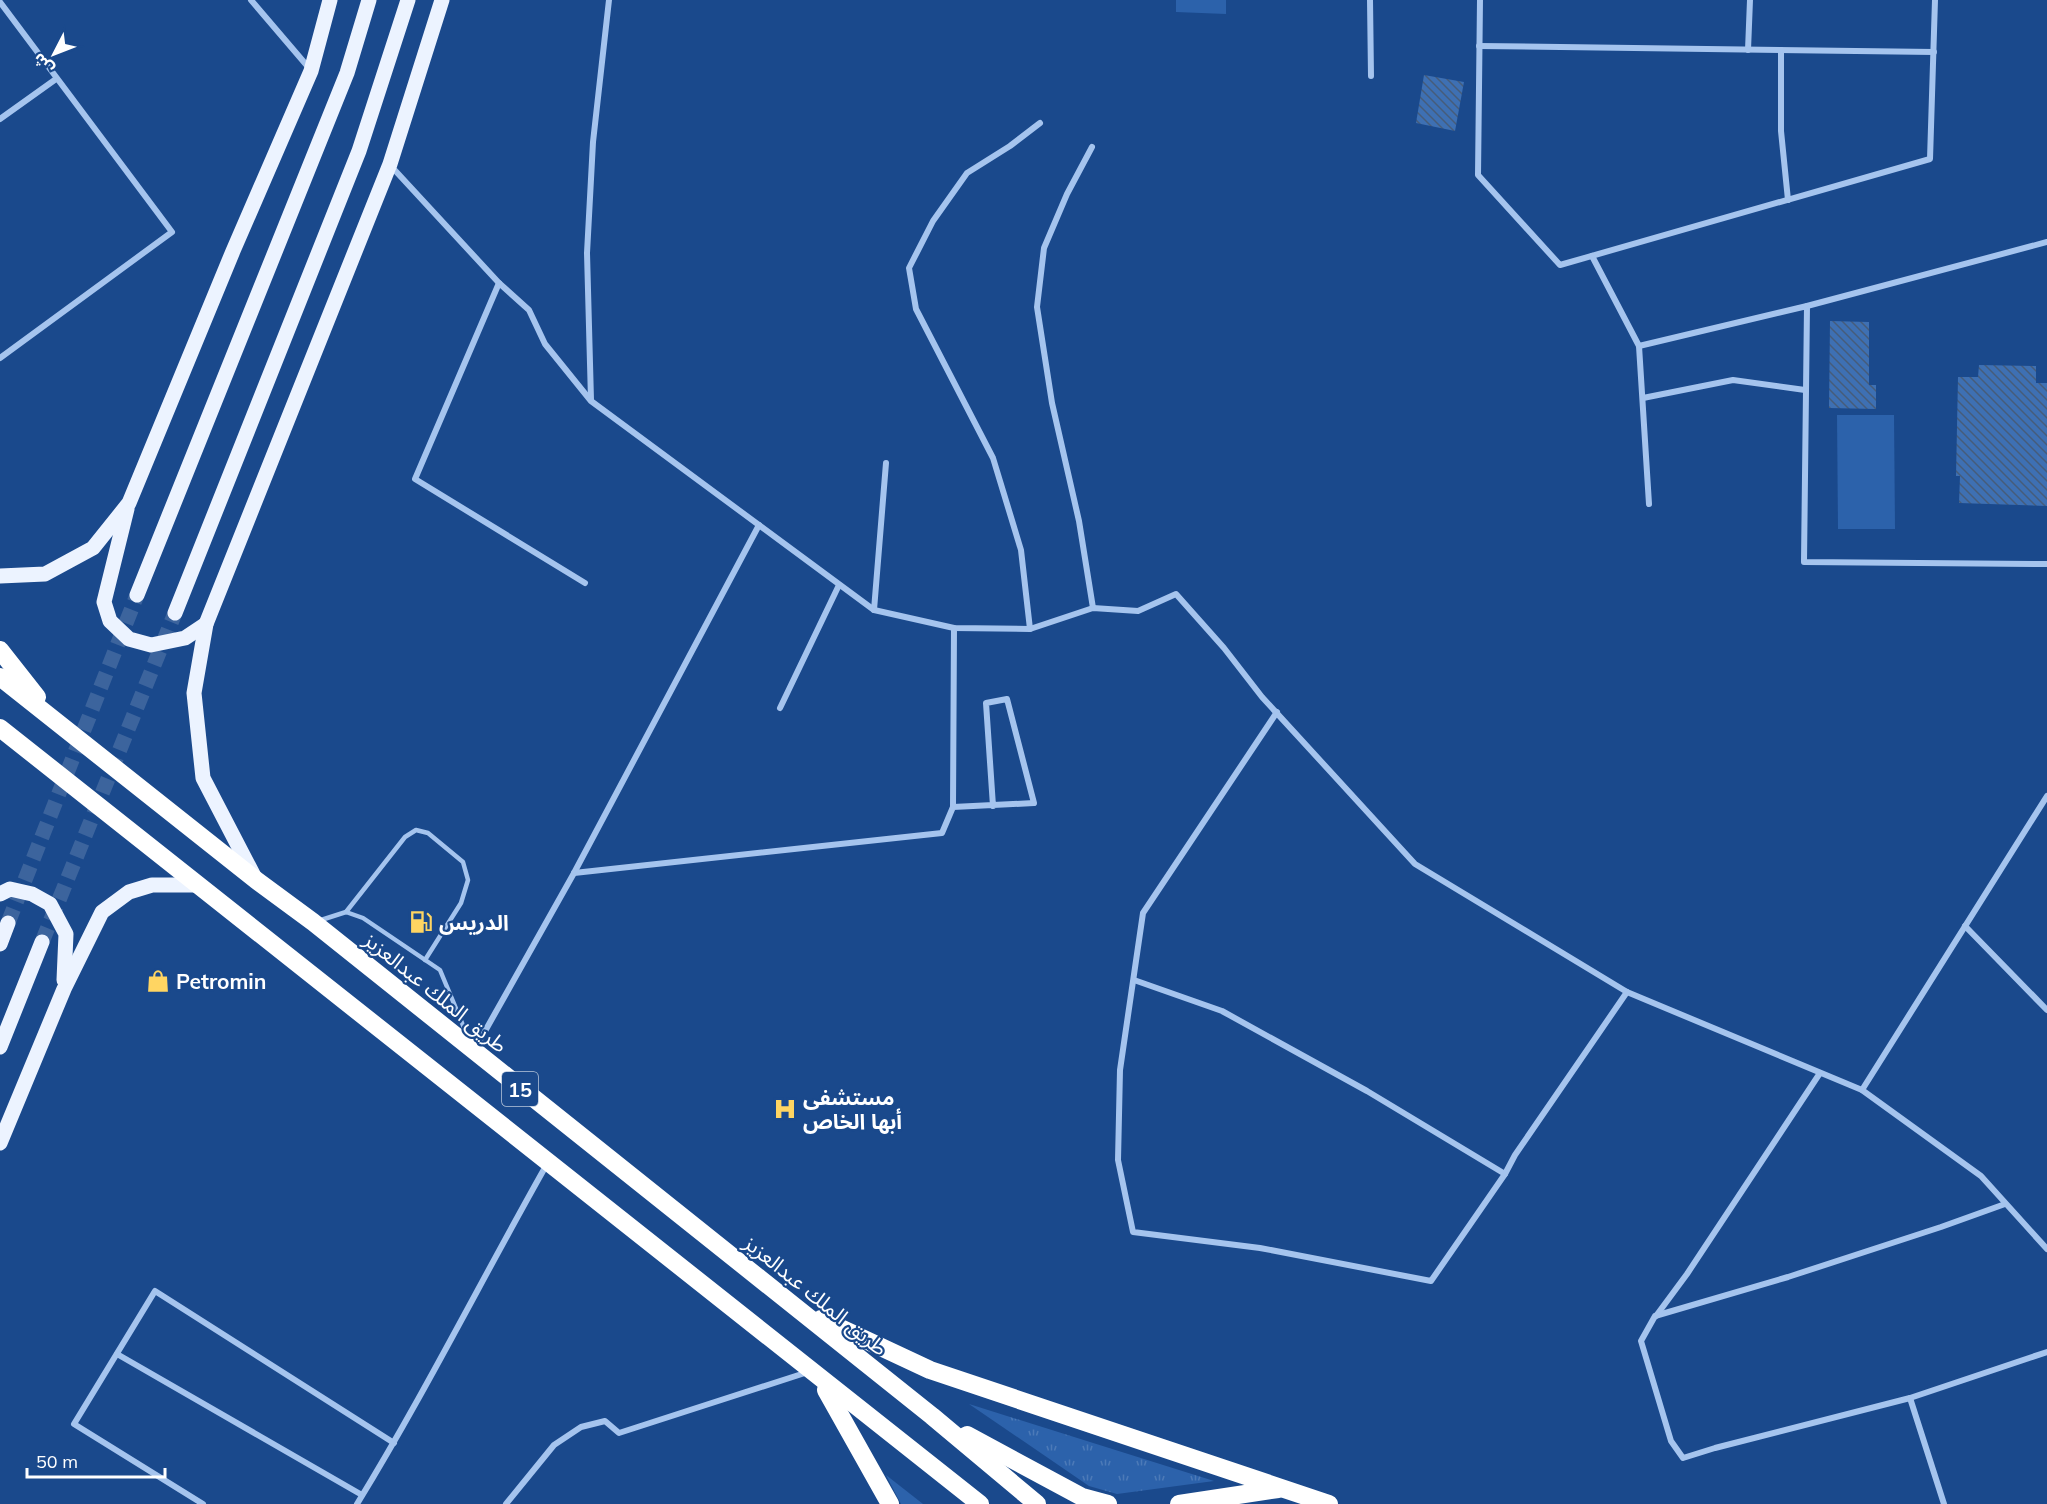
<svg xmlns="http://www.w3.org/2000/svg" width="2047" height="1504" font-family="Mulish,'Noto Sans Arabic',sans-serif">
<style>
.grass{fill:url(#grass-tufts)}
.pitch{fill:#2c62ab}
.building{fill:url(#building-back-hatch)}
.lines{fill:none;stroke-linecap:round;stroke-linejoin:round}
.primary-tunnel{stroke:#3c649d;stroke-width:15;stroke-dasharray:15 8;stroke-linecap:butt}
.lane{stroke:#a5c4ee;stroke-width:4.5}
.street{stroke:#a5c4ee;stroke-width:6}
.primary{stroke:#ecf3ff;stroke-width:15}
.highway{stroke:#fff;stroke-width:18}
.labels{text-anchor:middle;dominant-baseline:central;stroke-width:4.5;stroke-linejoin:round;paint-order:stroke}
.shield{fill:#1a498c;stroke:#bac8dc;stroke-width:1.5}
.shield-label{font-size:20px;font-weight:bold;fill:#fff}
.poi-label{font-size:21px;font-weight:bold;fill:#fff;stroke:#1a498c;text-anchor:start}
.street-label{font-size:21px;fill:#fff;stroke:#1a498c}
</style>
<defs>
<pattern id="grass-tufts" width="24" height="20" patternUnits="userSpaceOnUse" patternTransform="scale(1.5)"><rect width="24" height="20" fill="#2c62ab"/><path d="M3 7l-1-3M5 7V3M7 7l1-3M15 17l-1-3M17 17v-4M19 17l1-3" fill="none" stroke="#4c7ab8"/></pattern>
<pattern id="building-back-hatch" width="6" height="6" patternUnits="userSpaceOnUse" patternTransform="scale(1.5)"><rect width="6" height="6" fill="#3e70b3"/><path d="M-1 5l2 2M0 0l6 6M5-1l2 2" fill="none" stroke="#465c7a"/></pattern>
</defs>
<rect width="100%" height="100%" fill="#1a498c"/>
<!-- grass -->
<g class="grass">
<path d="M969 1404 1214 1481 1117 1494 1089 1486Z"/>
<path d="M886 1475 923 1504H901Z"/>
</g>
<!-- pitch -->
<g class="pitch">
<path d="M1176 0H1226V14L1176 12Z"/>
<path d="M1837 415H1894L1895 529H1838Z"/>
</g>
<!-- building -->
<g class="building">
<path d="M1424 75 1464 82 1455 131 1416 123Z"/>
<path d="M1830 321 1869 322V385H1876V409L1829 408Z"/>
<path d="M1979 365 2036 366V383H2047V506L1959 503 1960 476H1956L1958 377H1978Z"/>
</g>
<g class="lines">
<!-- primary-tunnel -->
<g class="primary-tunnel">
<path d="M8 923 137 595"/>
<path d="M42 942 175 613"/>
</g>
<!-- lane -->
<g class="lane">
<path d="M346 912 405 837 416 830 428 833 463 862 468 880 461 903 425 960"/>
<path d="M318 921 346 912 363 918 440 970 467 1035"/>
</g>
<!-- street -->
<g class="street">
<path d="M251 0 309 68"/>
<path d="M1370 0 1371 76"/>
<path d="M1480 0 1478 175 1560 265 1930 159 1935 0"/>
<path d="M0 2 172 232 0 358"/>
<path d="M1479 46 1934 52"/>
<path d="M1748 50 1750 0"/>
<path d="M1781 50V131L1788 200"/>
<path d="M0 119 56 79"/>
<path d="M1092 147 1067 194 1044 248 1037 307 1052 403 1079 521 1093 608"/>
<path d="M390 165 499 283 529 310 545 344 591 401 874 610 954 628 1030 629 1093 608 1138 611 1176 594 1224 648 1262 697 1415 864 1627 992 1862 1090 1981 1176 2047 1249"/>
<path d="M1592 256 1639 346 1649 504"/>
<path d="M499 283 415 479 585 583"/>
<path d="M1807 306 1804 562 2047 564"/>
<path d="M1639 346 1807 306 2047 242"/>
<path d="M1643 398 1733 380 1805 390"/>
<path d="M591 400 587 253 593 142 609 0"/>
<path d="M874 610 886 463"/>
<path d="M1030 629 1021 550 993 458 916 309 909 268 933 221 967 173 1010 146 1040 123"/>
<path d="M780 708 839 585"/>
<path d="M1277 712 1143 913 1120 1070 1118 1160 1133 1232 1260 1248 1431 1281 1505 1174 1515 1155 1627 992"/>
<path d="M953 807 954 628"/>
<path d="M574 873 942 833 953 807 1034 803 1007 699 986 703 993 806"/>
<path d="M1965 926 2047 1010"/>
<path d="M1134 980 1222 1011 1367 1091 1505 1174"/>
<path d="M475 1049 574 873 759 525"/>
<path d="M1862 1090 2047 796"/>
<path d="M2005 1204 1941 1227 1788 1277 1655 1316 1641 1341 1671 1441 1683 1458 1715 1448 1910 1398 2047 1352"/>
<path d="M1656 1316 1687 1274 1820 1073"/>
<path d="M117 1354 362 1495"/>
<path d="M1910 1398 1944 1504"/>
<path d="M203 1504 74 1424 155 1291 394 1443"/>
<path d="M357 1504C425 1393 483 1277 547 1164"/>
<path d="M506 1504 554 1445 581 1427 605 1421 619 1433 808 1372"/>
</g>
<!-- primary -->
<g class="primary">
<path d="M127 509 104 602 110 621 129 639 151 645 185 638 206 624"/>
<path d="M0 576 45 574 93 548 129 503 233 251 311 71 330 0"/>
<path d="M137 595 347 73 369 0"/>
<path d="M175 613 359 151 408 0"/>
<path d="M255 878 203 778 194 693 206 624 390 164 442 0"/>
<path d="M0 894 10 889 32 894 50 904 66 934 64 980"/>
<path d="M0 944 8 923"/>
<path d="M0 1047 42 942"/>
<path d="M0 1143 64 989 102 912 129 892 152 885H197"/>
</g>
<!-- highway -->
<g class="highway">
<path d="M0 650 37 697"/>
<path d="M0 677 256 880 313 922 932 1416 1037 1504"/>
<path d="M0 728 980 1504"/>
<path d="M821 1319 930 1370 1329 1504"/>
<path d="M826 1390 890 1504"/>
<path d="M967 1435 1082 1497 1108 1504"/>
<path d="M1179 1504 1278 1489"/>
</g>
</g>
<!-- icons -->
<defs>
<g id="fuel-bare" transform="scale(1.8)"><path d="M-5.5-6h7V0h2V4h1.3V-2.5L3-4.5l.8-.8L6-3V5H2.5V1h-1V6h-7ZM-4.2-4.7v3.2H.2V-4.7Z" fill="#ffd562" stroke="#1a498c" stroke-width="2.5" paint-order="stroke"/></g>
<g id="shop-bare" transform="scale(1.8)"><path d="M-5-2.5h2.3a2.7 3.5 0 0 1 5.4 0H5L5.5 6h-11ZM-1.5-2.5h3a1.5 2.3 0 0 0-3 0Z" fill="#ffd562" stroke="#1a498c" stroke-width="2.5" paint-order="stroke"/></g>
<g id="hospital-bare" transform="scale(1.8)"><path d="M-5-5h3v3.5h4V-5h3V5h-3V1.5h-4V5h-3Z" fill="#ffd562" stroke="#1a498c" stroke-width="2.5" paint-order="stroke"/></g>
</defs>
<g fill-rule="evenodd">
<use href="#fuel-bare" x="421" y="922"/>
<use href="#shop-bare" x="158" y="981"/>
<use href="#hospital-bare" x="785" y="1109"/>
</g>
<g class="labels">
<!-- shield labels -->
<rect class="shield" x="502" y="1072" width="36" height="34" rx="4.5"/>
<g class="shield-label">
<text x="520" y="1089">15</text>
</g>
<!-- poi labels -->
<g class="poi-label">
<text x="439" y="922">الدريس</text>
<text x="176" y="981">Petromin</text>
<text x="803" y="1097">مستشفى<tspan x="803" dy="24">أبها الخاص</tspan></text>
</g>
<!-- street labels -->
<g class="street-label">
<text transform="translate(436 992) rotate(39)">طريق الملك عبدالعزيز</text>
<text transform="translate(816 1295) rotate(39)">طريق الملك عبدالعزيز</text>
</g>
</g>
<!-- north arrow -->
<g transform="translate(54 54) rotate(228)" stroke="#1a498c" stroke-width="4.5" paint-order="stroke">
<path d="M0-4.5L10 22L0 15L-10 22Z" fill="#ffffff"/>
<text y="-9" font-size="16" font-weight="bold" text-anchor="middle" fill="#ffffff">ش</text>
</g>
<!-- scale -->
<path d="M27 1468v9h138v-9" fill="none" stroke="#ffffff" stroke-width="3"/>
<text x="36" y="1468" font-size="18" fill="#ffffff" stroke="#1a498c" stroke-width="4.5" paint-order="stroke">50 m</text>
</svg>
